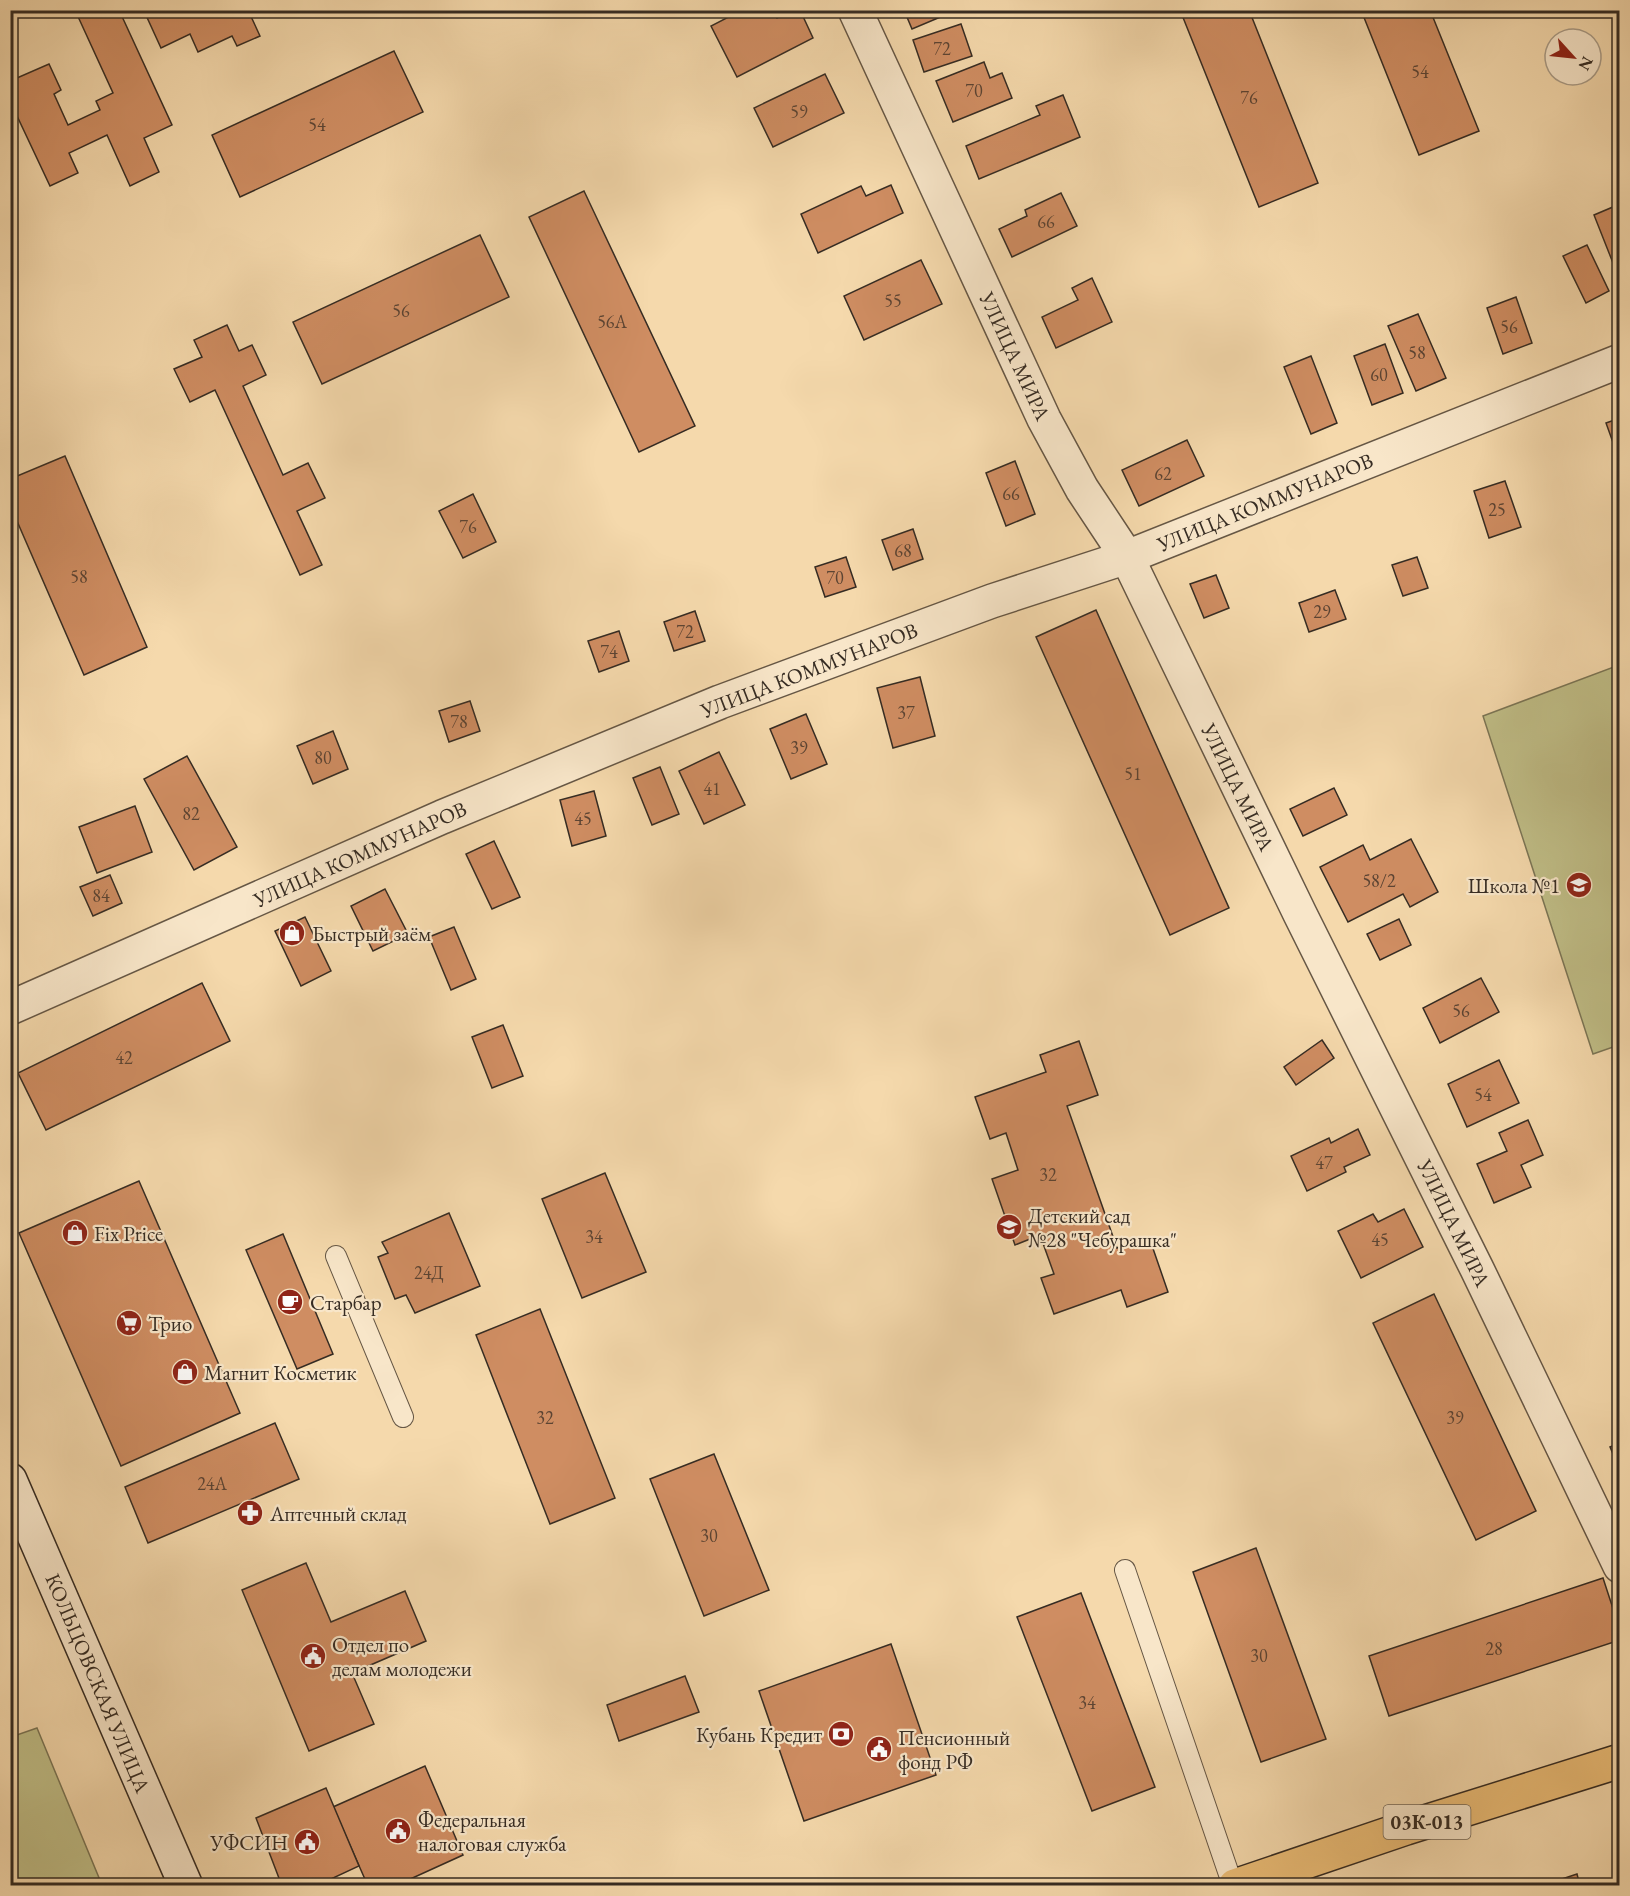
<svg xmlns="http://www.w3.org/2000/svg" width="1630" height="1896" font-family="'EB Garamond',serif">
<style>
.green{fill:#c0be87;stroke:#7b7555;stroke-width:1.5}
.building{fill:#cf8d62;stroke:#362c23;stroke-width:1.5}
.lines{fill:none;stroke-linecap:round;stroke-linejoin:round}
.service-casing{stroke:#665745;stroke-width:22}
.minor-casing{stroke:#665745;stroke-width:36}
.secondary-casing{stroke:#362c23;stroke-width:36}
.primary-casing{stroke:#362c23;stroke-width:36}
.service{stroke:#f8e6c9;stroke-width:20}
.minor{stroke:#f8e6c9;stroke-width:33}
.secondary{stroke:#f8e6c9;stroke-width:33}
.primary{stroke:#eabc76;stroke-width:33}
.labels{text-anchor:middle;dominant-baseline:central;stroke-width:4.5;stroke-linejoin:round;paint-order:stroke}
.number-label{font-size:18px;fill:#5c4433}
.shield{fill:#f8e6c9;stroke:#706455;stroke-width:1.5}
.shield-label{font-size:20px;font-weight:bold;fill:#362c23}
.street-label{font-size:21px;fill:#362c23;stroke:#f8e6c9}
.poi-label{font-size:21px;fill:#362c23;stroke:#f8e6c9;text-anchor:start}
</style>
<rect width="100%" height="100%" fill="#f5d9ac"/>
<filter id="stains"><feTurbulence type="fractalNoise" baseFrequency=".00333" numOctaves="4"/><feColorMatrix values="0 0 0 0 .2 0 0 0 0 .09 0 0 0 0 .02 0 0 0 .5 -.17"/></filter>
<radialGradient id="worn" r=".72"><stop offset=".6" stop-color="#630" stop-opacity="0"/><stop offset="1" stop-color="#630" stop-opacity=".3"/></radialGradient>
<!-- green -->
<g class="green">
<path d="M1619 665V1045L1593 1054 1483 716Z"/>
<path d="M37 1728 102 1885H11V1737Z"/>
</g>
<!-- building -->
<g class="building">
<path d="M75 10H119L172 125 144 138 159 172 130 186 107 135 69 153 78 173 50 186 10 101V81L49 64 61 90 54 94 68 125 100 110 96 101 113 93Z"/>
<path d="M151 10H248L260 36 237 46 232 36 198 52 190 34 161 48 145 13Z"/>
<path d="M742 10H773L777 18 792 10H800L813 38 737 77 711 26Z"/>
<path d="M904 10H957L912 29Z"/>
<path d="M1180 10H1249L1318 183 1259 207Z"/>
<path d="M1361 10H1430L1479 131 1419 155Z"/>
<path d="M961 24 972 56 924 72 913 40Z"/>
<path d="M394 51 423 112 240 197 212 135Z"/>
<path d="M984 62 990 78 1002 73 1012 98 953 122 936 81Z"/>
<path d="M825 74 844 113 773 147 754 108Z"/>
<path d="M1063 95 1080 137 979 179 966 146 1040 115 1036 106Z"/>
<path d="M891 185 903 213 818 253 801 214 861 186 866 196Z"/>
<path d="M584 191 695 426 639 452 529 217Z"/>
<path d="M1061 193 1077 226 1012 257 999 229 1027 216 1025 210Z"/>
<path d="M1620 204V260L1613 263 1594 215Z"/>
<path d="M480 235 509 297 322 384 293 322Z"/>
<path d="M1587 245 1609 291 1586 303 1563 256Z"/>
<path d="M921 260 942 304 864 340 844 296Z"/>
<path d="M1092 278 1112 322 1056 348 1042 317 1078 300 1072 288Z"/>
<path d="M1516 297 1532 343 1503 354 1487 308Z"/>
<path d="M1418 314 1446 378 1416 391 1388 326Z"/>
<path d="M227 325 239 351 252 345 266 375 243 386 283 475 308 463 325 498 297 511 322 565 300 575 215 390 190 402 174 369 202 357 194 340Z"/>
<path d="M1385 344 1403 393 1372 405 1354 356Z"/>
<path d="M1311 356 1337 423 1311 434 1284 367Z"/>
<path d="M1620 418V462L1606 423Z"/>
<path d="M1187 440 1204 476 1139 506 1122 470Z"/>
<path d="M65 456 147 647 84 675 10 505V479Z"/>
<path d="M1015 461 1035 514 1006 526 986 473Z"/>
<path d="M1505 481 1521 527 1489 538 1474 491Z"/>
<path d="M473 494 496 542 463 558 439 511Z"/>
<path d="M913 529 923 559 893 570 882 540Z"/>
<path d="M846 557 856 587 825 597 815 567Z"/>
<path d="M1417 557 1428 588 1403 596 1392 565Z"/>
<path d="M1216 575 1229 608 1204 618 1190 584Z"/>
<path d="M1335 590 1346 619 1309 632 1299 603Z"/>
<path d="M1096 610 1229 908 1170 935 1036 637Z"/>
<path d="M695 611 705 641 674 651 664 622Z"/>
<path d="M619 631 629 661 599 672 588 641Z"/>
<path d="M920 677 935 736 893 748 877 688Z"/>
<path d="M470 701 480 731 449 742 439 711Z"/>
<path d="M806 714 827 764 791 779 770 729Z"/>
<path d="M333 731 348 769 313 784 297 746Z"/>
<path d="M719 752 745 805 704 824 679 771Z"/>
<path d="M187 756 237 847 194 870 144 779Z"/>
<path d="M660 767 679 814 652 825 633 778Z"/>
<path d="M1334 788 1347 815 1303 836 1290 809Z"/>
<path d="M594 791 606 836 572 846 560 800Z"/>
<path d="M135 806 152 852 97 873 79 827Z"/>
<path d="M1411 839 1438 892 1410 907 1403 894 1348 922 1320 867 1363 845 1370 860Z"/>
<path d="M494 841 520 897 492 909 466 854Z"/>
<path d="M110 875 122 903 93 916 80 887Z"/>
<path d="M385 889 408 934 373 951 351 906Z"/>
<path d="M305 917 331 971 301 986 275 931Z"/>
<path d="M1399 919 1411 945 1380 960 1367 934Z"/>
<path d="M454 927 476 979 451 990 429 937Z"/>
<path d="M1481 978 1499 1012 1440 1043 1423 1008Z"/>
<path d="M202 983 230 1041 46 1130 18 1073Z"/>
<path d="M503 1025 523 1076 492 1088 472 1037Z"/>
<path d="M1322 1040 1334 1058 1296 1085 1284 1067Z"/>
<path d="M1079 1041 1098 1095 1067 1106 1117 1248 1149 1237 1168 1292 1127 1307 1121 1290 1054 1314 1041 1278 1054 1274 1040 1235 1015 1245 992 1179 1018 1170 1006 1133 990 1139 975 1097 1046 1072 1040 1055Z"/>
<path d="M1499 1060 1519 1103 1467 1127 1448 1084Z"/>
<path d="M1528 1120 1543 1155 1521 1165 1531 1187 1494 1203 1477 1164 1507 1151 1499 1133Z"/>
<path d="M1358 1129 1370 1155 1344 1167 1346 1172 1307 1191 1291 1156 1329 1138 1331 1143Z"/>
<path d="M605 1173 646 1272 582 1298 542 1199Z"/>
<path d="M139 1181 240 1413 121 1466 19 1233Z"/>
<path d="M1404 1209 1423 1247 1361 1278 1338 1231 1373 1214 1378 1222Z"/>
<path d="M449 1213 480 1286 415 1313 406 1295 395 1299 378 1257 388 1253 382 1242Z"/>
<path d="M283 1234 333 1354 297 1369 246 1250Z"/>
<path d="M1434 1294 1536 1511 1476 1540 1373 1323Z"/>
<path d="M540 1309 615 1498 550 1524 476 1335Z"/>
<path d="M275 1423 299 1479 148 1543 125 1487Z"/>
<path d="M1620 1443V1468H1619L1610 1447Z"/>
<path d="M714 1454 769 1590 704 1616 650 1479Z"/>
<path d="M1256 1548 1326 1739 1261 1762 1193 1572Z"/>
<path d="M306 1563 331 1622 405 1591 426 1641 352 1673 374 1724 309 1751 242 1590Z"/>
<path d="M1603 1578 1620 1630V1640L1389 1716 1369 1656Z"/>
<path d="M1081 1593 1155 1787 1092 1811 1017 1617Z"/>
<path d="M891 1644 936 1775 804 1821 759 1691Z"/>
<path d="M685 1676 699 1712 619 1741 607 1705Z"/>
<path d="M425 1766 463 1855 395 1886H368L333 1807Z"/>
<path d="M326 1788 359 1866 316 1886H282L256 1818Z"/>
<path d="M1577 1874 1580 1886H1541Z"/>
</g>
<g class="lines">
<!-- service casing -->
<g class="service-casing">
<g id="service">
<path d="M336 1256 403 1417"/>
<path d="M1125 1570 1233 1886"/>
</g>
</g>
<!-- minor casing -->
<g class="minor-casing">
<g id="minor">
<path d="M855 10 1044 419 1082 489 1127 557 1300 914 1477 1269 1620 1566"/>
<path d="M10 1008 442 817 720 702 992 601 1127 557 1620 361"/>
</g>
</g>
<!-- secondary casing -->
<g class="secondary-casing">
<path id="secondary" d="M10 1480 186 1886"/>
</g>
<!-- primary casing -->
<g class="primary-casing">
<path id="primary" d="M1235 1886 1406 1828 1620 1761"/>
</g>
<!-- service -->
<use href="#service" class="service"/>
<!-- minor -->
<use href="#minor" class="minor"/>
<!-- secondary -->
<use href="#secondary" class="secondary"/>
<!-- primary -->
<use href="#primary" class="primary"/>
</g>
<!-- icons -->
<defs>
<g id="school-disc" transform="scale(1.35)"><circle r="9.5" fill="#8f2418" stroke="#f8e6c9"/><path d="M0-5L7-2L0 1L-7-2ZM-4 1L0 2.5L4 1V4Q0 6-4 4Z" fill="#fff"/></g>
<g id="shop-disc" transform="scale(1.35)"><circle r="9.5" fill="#8f2418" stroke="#f8e6c9"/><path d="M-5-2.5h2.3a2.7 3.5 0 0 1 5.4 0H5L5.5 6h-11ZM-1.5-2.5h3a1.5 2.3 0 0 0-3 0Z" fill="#fff"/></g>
<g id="cafe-disc" transform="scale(1.35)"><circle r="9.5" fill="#8f2418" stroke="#f8e6c9"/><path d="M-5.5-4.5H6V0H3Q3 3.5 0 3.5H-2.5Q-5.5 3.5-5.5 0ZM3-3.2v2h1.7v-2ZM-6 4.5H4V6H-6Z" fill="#fff"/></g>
<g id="supermarket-disc" transform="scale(1.35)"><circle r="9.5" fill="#8f2418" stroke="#f8e6c9"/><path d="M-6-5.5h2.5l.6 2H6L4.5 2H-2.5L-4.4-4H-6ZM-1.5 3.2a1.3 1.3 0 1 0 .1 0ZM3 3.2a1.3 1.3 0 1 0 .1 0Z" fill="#fff"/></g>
<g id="pharmacy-disc" transform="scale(1.35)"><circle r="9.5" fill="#8f2418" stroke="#f8e6c9"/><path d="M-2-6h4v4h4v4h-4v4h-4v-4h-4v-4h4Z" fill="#fff"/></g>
<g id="civic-disc" transform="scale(1.35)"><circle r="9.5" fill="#8f2418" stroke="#f8e6c9"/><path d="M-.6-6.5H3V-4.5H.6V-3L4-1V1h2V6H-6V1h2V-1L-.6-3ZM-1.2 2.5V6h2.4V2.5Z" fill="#fff"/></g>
<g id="bank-disc" transform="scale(1.35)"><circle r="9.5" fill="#8f2418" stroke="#f8e6c9"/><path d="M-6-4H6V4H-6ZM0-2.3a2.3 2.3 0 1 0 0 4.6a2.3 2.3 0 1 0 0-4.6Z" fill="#fff"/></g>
</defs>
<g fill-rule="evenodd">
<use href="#school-disc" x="1579" y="885"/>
<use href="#shop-disc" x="292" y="933"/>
<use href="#school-disc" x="1009" y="1227"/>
<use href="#shop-disc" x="75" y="1233"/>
<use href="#cafe-disc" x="290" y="1302"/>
<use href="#supermarket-disc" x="129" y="1323"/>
<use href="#shop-disc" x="185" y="1372"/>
<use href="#pharmacy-disc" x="250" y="1513"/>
<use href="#civic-disc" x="313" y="1656"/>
<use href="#bank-disc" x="841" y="1734"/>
<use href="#civic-disc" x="879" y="1749"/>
<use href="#civic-disc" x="398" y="1831"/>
<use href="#civic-disc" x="307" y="1842"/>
</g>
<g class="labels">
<!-- number labels -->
<g class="number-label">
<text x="942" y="48">72</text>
<text x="1420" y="71">54</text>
<text x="974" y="90">70</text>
<text x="1249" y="97">76</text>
<text x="799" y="111">59</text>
<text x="317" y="124">54</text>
<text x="1046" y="221">66</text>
<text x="893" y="300">55</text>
<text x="401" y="310">56</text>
<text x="612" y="321">56А</text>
<text x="1509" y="326">56</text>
<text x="1417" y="352">58</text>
<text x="1379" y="374">60</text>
<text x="1163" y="473">62</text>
<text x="1011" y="493">66</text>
<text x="1497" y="509">25</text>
<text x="468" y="526">76</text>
<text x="903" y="550">68</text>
<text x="79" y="576">58</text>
<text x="835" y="577">70</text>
<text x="1322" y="611">29</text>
<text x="685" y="631">72</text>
<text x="609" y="651">74</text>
<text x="906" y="712">37</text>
<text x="459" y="721">78</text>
<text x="799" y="747">39</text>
<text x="323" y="757">80</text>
<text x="1133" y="773">51</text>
<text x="712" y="788">41</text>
<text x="191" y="813">82</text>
<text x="583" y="818">45</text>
<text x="1379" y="880">58/2</text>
<text x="101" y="895">84</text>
<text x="1461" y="1010">56</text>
<text x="124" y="1057">42</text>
<text x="1483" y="1094">54</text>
<text x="1324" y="1162">47</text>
<text x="1048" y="1174">32</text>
<text x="594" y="1236">34</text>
<text x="1380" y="1239">45</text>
<text x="429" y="1272">24Д</text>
<text x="545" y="1417">32</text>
<text x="1455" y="1417">39</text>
<text x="212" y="1483">24А</text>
<text x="709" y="1535">30</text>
<text x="1494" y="1648">28</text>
<text x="1259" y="1655">30</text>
<text x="1087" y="1702">34</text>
</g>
<!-- shield labels -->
<rect class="shield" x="1383.5" y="1805" width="87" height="34" rx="4.5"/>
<g class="shield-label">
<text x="1427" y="1822">03К-013</text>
</g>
<!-- street labels -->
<g class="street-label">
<text transform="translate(1015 356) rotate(65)">УЛИЦА МИРА</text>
<text transform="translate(1265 502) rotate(-22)">УЛИЦА КОММУНАРОВ</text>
<text transform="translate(809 670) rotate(-21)">УЛИЦА КОММУНАРОВ</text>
<text transform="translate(1238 787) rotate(64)">УЛИЦА МИРА</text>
<text transform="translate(360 854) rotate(-24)">УЛИЦА КОММУНАРОВ</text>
<text transform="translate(1454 1223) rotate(64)">УЛИЦА МИРА</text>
<text transform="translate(98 1683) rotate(67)">КОЛЬЦОВСКАЯ УЛИЦА</text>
</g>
<!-- poi labels -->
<g class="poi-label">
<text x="1560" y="885" text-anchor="end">Школа №1</text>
<text x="312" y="933">Быстрый заём</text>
<text x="1028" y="1215">Детский сад<tspan x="1028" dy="24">№28 "Чебурашка"</tspan></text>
<text x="94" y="1233">Fix Price</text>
<text x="310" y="1302">Старбар</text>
<text x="148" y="1323">Трио</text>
<text x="204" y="1372">Магнит Косметик</text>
<text x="270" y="1513">Аптечный склад</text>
<text x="332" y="1644">Отдел по<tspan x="332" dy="24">делам молодежи</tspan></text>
<text x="822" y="1734" text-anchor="end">Кубань Кредит</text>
<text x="898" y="1737">Пенсионный<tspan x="898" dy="24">фонд РФ</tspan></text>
<text x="418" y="1819">Федеральная<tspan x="418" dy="24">налоговая служба</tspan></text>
<text x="288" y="1842" text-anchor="end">УФСИН</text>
</g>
</g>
<!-- margin -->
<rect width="1630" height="1896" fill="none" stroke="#f5d9ac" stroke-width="36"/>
<rect x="12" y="12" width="1606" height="1872" fill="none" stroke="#362c23" stroke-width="3"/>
<rect x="18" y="18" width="1594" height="1860" fill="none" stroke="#362c23" stroke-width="1.5"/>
<!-- north arrow -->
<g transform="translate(1573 57) rotate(117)"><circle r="28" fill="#f8e6c9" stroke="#aa9c87" stroke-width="1.5"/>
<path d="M0-4.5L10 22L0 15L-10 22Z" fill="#8f2418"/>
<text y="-9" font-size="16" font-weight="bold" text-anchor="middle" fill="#362c23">N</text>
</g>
<rect width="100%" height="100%" filter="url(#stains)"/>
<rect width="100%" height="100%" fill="url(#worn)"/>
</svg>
